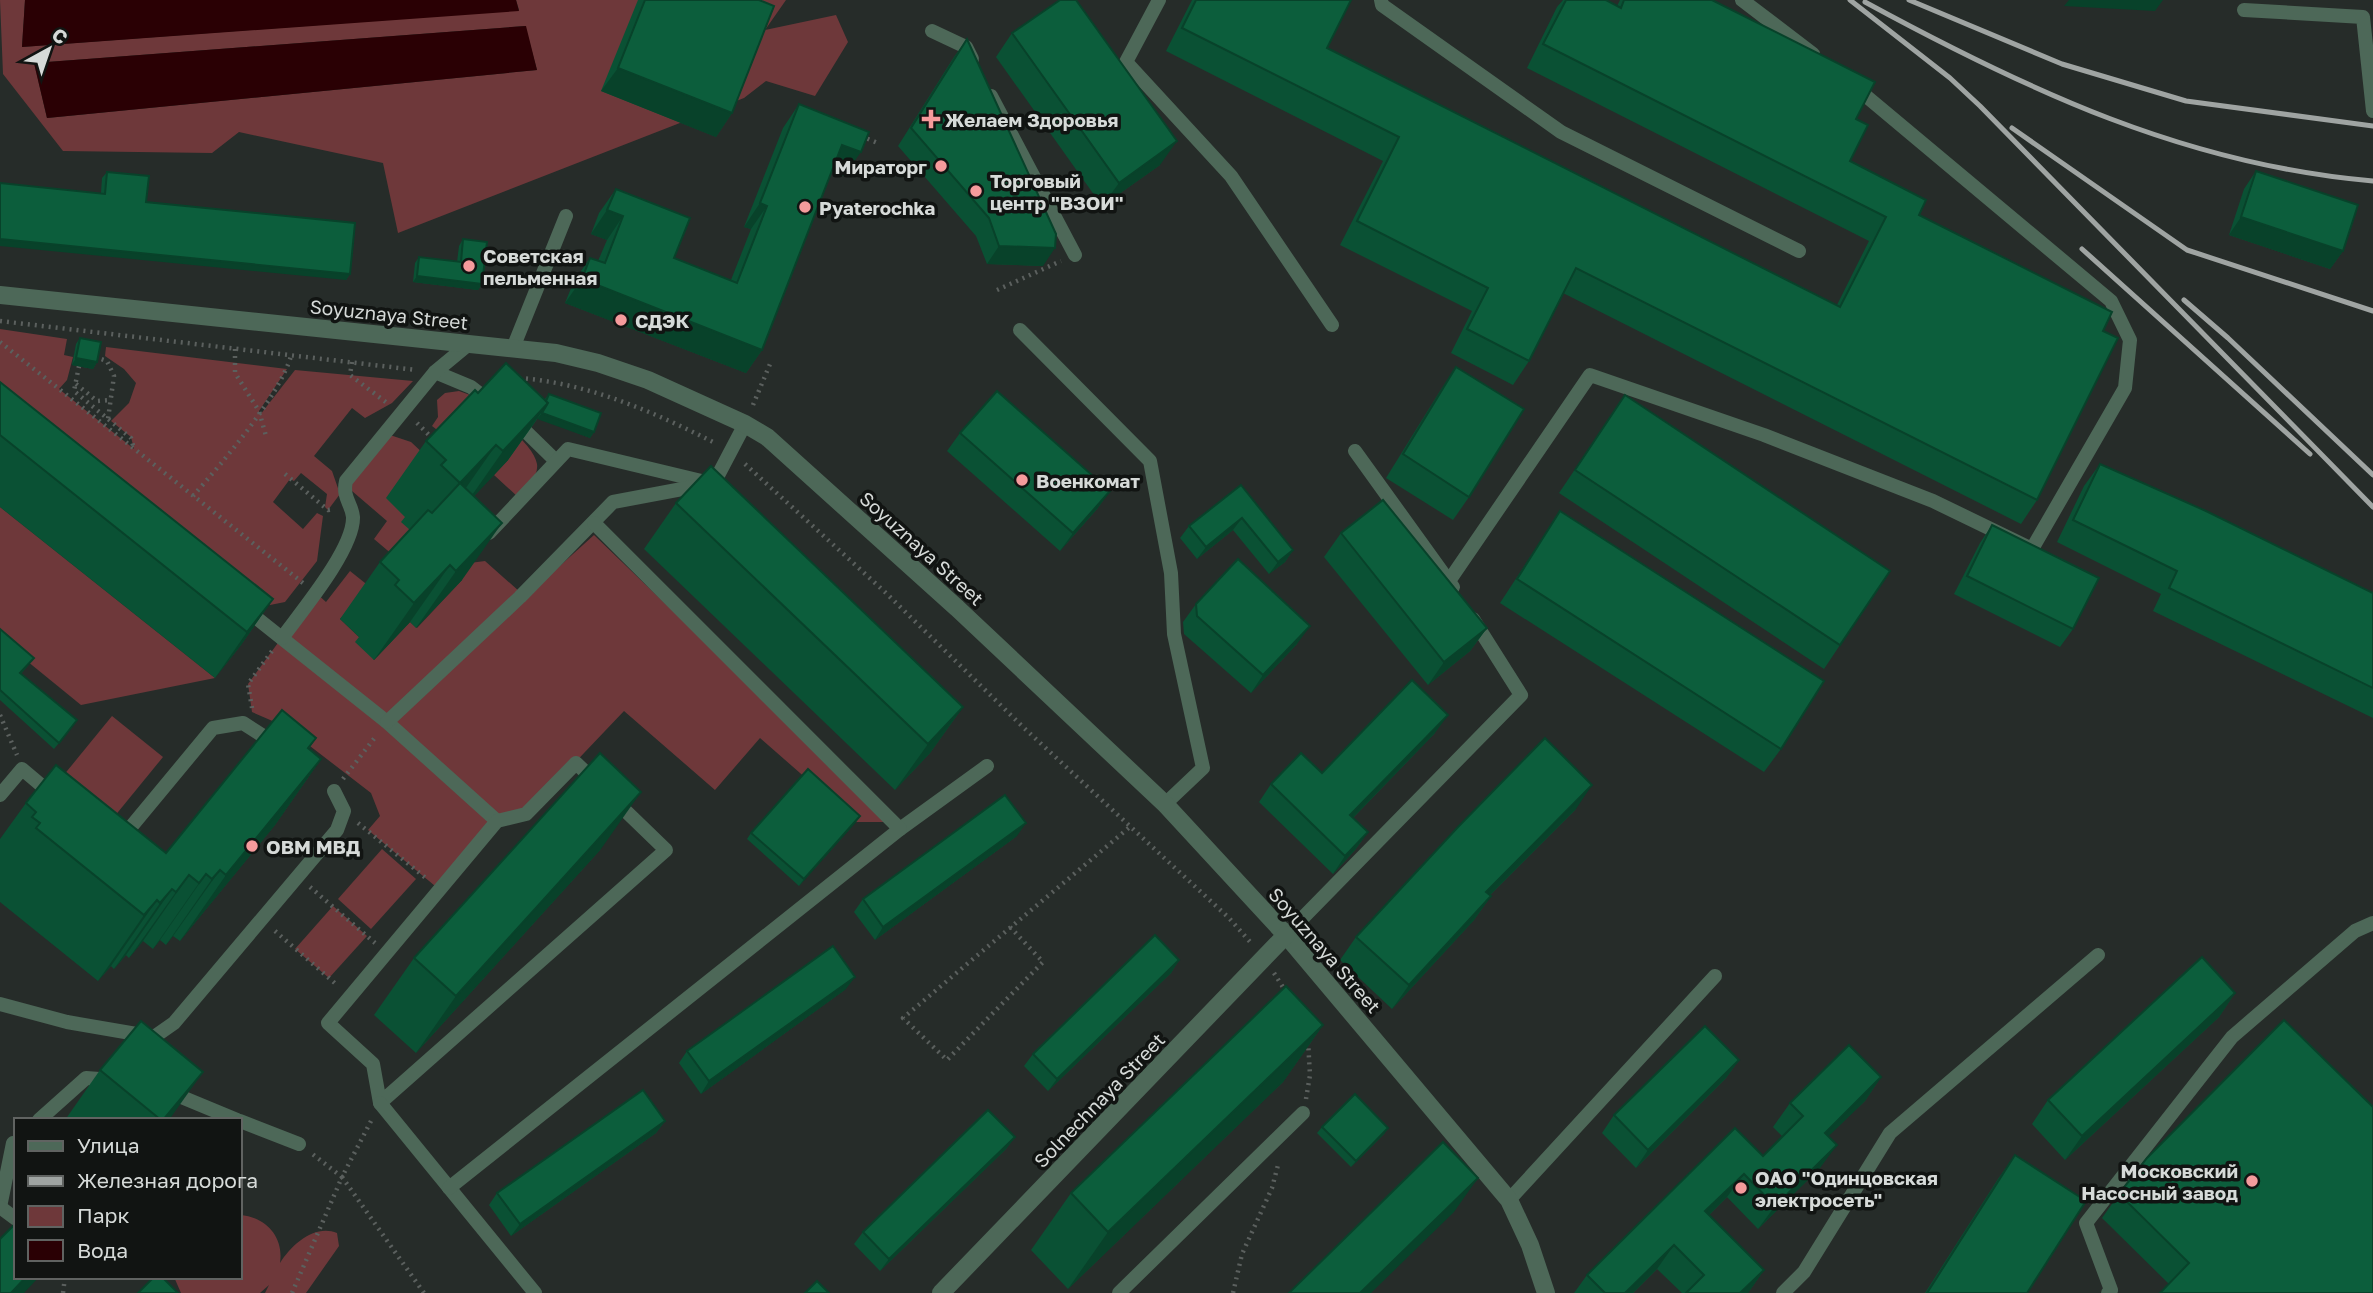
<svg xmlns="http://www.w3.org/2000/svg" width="2373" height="1293" font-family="'Golos Text',sans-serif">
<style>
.green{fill:#6e383a;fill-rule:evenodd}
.water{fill:#2a0004}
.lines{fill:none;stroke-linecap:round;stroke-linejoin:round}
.path{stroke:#5b605e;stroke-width:4.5;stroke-dasharray:2 5;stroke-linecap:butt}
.service{stroke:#4d6858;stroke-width:14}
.tertiary{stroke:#4d6858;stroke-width:18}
.rail{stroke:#9fa4a2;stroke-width:5}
.wall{fill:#0a5134}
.shaded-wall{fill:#08422a}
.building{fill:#0c5e3c;stroke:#08422a;stroke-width:2}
.poi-dot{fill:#f59b9c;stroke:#111412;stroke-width:2.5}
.labels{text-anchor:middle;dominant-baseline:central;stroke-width:7;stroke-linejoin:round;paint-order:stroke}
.poi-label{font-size:19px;font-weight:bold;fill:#d6dad8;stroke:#111412;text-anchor:start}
.street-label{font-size:19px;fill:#d6dad8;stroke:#111412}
</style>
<rect width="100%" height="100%" fill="#262c29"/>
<!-- green -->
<g class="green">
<path d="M0 0H25L22 47 519 10 516 0H786L765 30 836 15 848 42 815 96 766 81 744 98 398 233 383 163 239 132 212 153 63 151 3 74ZM525 26 537 70 47 118 34 63Z"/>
<path d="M0 329 67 339 64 355 73 357 67 380 59 389 134 449 131 437 111 421 129 403 136 383 124 369 105 356 106 347 287 369 259 411 260 415 295 370 413 381 392 403 365 418 352 408 314 456 332 471 340 494 328 510 325 507 327 494 301 473 294 481 290 479 273 502 303 529 317 513 323 516 317 561 285 602 270 605 0 387Z"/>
<path d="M459 391 470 395C487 409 534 443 537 464 539 477 525 488 518 497L494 475 508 460 449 439 432 426 438 417 437 400 445 393Z"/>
<path d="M390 435 411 442 426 456 406 517 420 540 400 561 374 539 387 521 352 491 350 485Z"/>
<path d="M0 507 215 678 81 705 0 639Z"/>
<path d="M594 535 892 822H856L760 738 715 790 624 711 526 814 497 822 441 891 368 830 380 816 371 793 284 726 252 712 248 684 315 592 326 602 350 571 370 587 340 619 359 637 374 660 410 622 417 628 462 580 447 566 485 561 520 592 405 706Z"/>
<path d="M112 716 163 757 114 817 63 776Z"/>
<path d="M382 849 416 879 371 929 338 899Z"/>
<path d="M333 906 367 936 329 978 295 949Z"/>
<path d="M240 1215C266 1217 284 1237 280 1263 292 1244 315 1224 337 1233L339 1246 306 1293H265L269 1285 260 1293H181L174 1277H240Z"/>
</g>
<!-- water -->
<g class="water">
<path d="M25 0H516L519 11 22 47Z"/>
<path d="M526 26 537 70 47 118 34 63Z"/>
</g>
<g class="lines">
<!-- path -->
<g class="path">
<path d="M861 136 880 144"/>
<path d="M997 290 1061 261"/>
<path d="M0 321 416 370"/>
<path d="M0 342 303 583"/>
<path d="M235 349V373L259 411 266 436"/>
<path d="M95 357 107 361 114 376 108 419"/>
<path d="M352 362 350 375 387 403"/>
<path d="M79 366 74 391 131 438 134 449"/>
<path d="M519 378C588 383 654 412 715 443"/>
<path d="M76 384 97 401 112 400"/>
<path d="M753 405 770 364"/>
<path d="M417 423 433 439"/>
<path d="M745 464 886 593 1023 727 1229 918 1252 944"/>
<path d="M285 474 328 510 334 509"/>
<path d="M193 496C222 463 279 397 291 356"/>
<path d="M252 708 248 684 272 651"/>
<path d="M0 715 17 755"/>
<path d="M343 779 376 736"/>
<path d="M358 823 427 879"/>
<path d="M310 887 375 943"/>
<path d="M1010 927 1043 962 947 1060 903 1018 1131 826"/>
<path d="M275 931 337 985"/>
<path d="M1274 973 1286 992"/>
<path d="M1306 1099 1310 1075 1308 1041"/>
<path d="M371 1121 342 1177 424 1293"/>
<path d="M63 1293 65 1277"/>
<path d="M292 1293 342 1177 311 1153"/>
<path d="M1233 1293 1242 1254 1272 1188 1278 1165"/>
</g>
<!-- service -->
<g class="service">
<path d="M1159 0 1126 62 1231 176 1332 325"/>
<path d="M1381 0 1382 5 1561 132 1799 251"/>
<path d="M1742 0 1813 54"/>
<path d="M2244 10 2363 17 2373 111"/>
<path d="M932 31 966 47 972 59"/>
<path d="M991 96 1075 255"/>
<path d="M1020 330 1150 461 1171 573 1174 634 1203 768 1165 804"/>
<path d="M513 348 566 216"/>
<path d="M435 372 471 387 489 401"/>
<path d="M514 420 556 461"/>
<path d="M1355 451 1453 587"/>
<path d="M489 533 568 449 714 484"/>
<path d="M1449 581 1590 375 1764 435 1933 501 2032 549 2125 388 2130 340 2111 301 1854 86"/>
<path d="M244 608 387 722 497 821"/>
<path d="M282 638C301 612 354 549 353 517 352 504 342 498 346 481L435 372 470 343"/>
<path d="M387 722 520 597 613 502 714 483 745 424"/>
<path d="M576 763 666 850 380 1103 373 1064 328 1023 497 821 526 814Z"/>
<path d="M0 795 22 769 54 796"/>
<path d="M900 829 987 766"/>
<path d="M121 839 213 728 243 723 271 741"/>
<path d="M1286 935 1521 695 1473 619"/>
<path d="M0 1004 67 1022 154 1037 174 1023 337 830 344 811 334 791"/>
<path d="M167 1091 237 1120"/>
<path d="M380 1103 535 1293"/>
<path d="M39 1120 86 1078 113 1080"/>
<path d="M240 1121 299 1144"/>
<path d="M449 1188 900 829 594 523"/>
<path d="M1509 1200 1715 976"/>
<path d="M0 1207 13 1143"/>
<path d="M0 1207 16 1219"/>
<path d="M1119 1293 1303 1113"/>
<path d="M1783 1293 1804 1272 1890 1133 2098 955"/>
<path d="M2108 1293 2111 1290 2086 1223 2232 1037 2355 931 2373 923"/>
</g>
<!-- tertiary -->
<g class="tertiary">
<path d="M0 295 556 353 598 363 648 380 745 424 767 437 957 608 1165 804 1286 935 1509 1200 1530 1245 1546 1293"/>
<path d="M941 1293 1286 935"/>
</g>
<!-- rail -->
<g class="rail">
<path d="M1850 0 1950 78 1980 106 2373 507"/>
<path d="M1909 0 2062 64 2186 101 2373 126"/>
<path d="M1865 2C2027 90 2186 165 2373 181"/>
<path d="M2012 128 2187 250 2373 311"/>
<path d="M2082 249 2310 454"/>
<path d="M2184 300 2228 338 2373 475"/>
</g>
</g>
<!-- wall -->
<g class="wall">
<path d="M638 0H759L732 113 716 137 601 91Z"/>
<path d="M1192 0H1351L1327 48 1837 305 1869 241 1527 68 1557 7 1563 0H1606L1617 6 1620 0H1712L1856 119 1850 161 1919 215 2103 331 2037 500 2021 524 1563 293 1529 361 1513 385 1451 353 1472 311 1340 245 1383 161 1166 51Z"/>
<path d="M1012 33 1160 165 1102 206 996 57Z"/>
<path d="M967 39 1043 266 987 264 976 236 898 146 954 57Z"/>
<path d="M799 104 844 176 832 171 762 350 746 373 565 303 574 281 590 258 598 261 607 240 591 234 599 213 616 189 674 258 731 280 751 229 744 227 783 128Z"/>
<path d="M2256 171 2343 251 2330 269 2229 235 2244 189Z"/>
<path d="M107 172 146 202 350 274 346 280 101 193 102 178Z"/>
<path d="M463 239 482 284 478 290 413 282 415 263 419 257 457 262 459 246Z"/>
<path d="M80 338 97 362 93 369 72 365 76 344Z"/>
<path d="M1456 367 1469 497 1453 520 1386 478 1440 391Z"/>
<path d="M0 382 273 599 241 645 215 678 0 507Z"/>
<path d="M478 393 545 399 549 394 594 432 590 438 538 418 508 460 474 496 462 580 416 628 410 622 374 660 355 642 359 637 340 619 380 562 410 530 401 522 405 517 386 498 426 441Z"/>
<path d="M1625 395 1840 645 1824 669 1559 493Z"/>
<path d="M960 433 1110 491 1097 509 1060 551 947 451Z"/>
<path d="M2100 464 2373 593V718L2153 611 2161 594 2057 542 2084 486Z"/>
<path d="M1241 485 1293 550 1285 562 1269 574 1233 530 1197 559 1180 538 1189 526Z"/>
<path d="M676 503 963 707 930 753 895 790 644 549Z"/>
<path d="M1560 511 1781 749 1764 772 1500 603Z"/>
<path d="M1992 525 2073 629 2060 647 1954 594 1980 543Z"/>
<path d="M1341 533 1487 628 1470 651 1428 685 1324 557Z"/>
<path d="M1196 604 1297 644 1251 693 1184 634 1183 622Z"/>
<path d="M0 629 34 658 21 674 73 726 54 749 0 700Z"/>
<path d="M1435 733 1353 818 1368 832 1355 850 1333 874 1259 802 1271 784 1322 773Z"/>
<path d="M316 738 309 749 321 759 275 825 180 941 173 936 166 945 160 940 153 949 143 941 129 958 126 955 114 969 111 966 98 981 0 902V839L26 803 166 853Z"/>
<path d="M1576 809 1490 895 1491 896 1474 920 1392 1009 1340 960 1356 937Z"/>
<path d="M856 822 799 886 747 839 751 833Z"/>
<path d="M1017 836 875 940 854 912 863 899Z"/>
<path d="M601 849 416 1053 374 1015 414 958Z"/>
<path d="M1179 960 1171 973 1048 1091 1024 1066 1033 1054Z"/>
<path d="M846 989 701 1094 679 1063 687 1051Z"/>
<path d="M2235 993 2219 1017 2065 1160 2032 1124 2048 1100Z"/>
<path d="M1323 1025 1283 1082 1068 1289 1031 1250 1071 1193Z"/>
<path d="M1739 1060 1726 1078 1636 1168 1602 1133 1614 1115Z"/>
<path d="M100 1070 169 1120H65Z"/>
<path d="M1881 1077 1865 1101 1828 1136 1820 1168 1758 1229 1727 1197 1709 1215 1764 1270 1748 1293H1682L1657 1269 1633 1293H1574L1587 1275 1763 1156 1782 1136 1773 1127 1790 1103Z"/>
<path d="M2373 1107 2169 1284 2102 1218 2119 1194Z"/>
<path d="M665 1121 656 1133 511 1236 489 1205 497 1193Z"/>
<path d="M1322 1127 1388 1128 1384 1134 1351 1167 1317 1133Z"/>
<path d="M1015 1137 1006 1149 880 1271 854 1244 863 1232Z"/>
<path d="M2015 1155 2027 1293H1925L1998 1179Z"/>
</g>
<!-- shaded-wall -->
<g class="shaded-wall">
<path d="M2069 0H2163L2155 11 2064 6Z"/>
<path d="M618 68 732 113 716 137 601 91Z"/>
<path d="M1177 141 1160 165 1102 206 1119 183Z"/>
<path d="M842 145 861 152 844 176 826 169Z"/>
<path d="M760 203 767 206 751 229 744 227Z"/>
<path d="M607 210 623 216 607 240 591 234Z"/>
<path d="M2241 217 2343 251 2330 269 2229 235Z"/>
<path d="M0 239 350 274 346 280 0 246Z"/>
<path d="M999 246 1055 248 1043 266 987 264Z"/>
<path d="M417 276 482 284 478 290 413 282Z"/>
<path d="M582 279 762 350 746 373 565 303Z"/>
<path d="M76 358 97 362 93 369 72 365Z"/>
<path d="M548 403 508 460 463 508 503 451Z"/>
<path d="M542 413 594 432 590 438 537 419Z"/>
<path d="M496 445 456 502 460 483Z"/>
<path d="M1110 491 1097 509 1060 551 1073 533Z"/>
<path d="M1242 518 1233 530 1197 559 1206 547Z"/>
<path d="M502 523 462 580 416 628 456 571Z"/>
<path d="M1293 550 1285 562 1269 574 1278 562Z"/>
<path d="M450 565 410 622 374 660 414 603Z"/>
<path d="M273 599 241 645 215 678 247 632Z"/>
<path d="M1310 626 1297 644 1251 693 1263 675Z"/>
<path d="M1487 628 1470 651 1428 685 1444 662Z"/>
<path d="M963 707 930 753 895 790 928 744Z"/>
<path d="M1448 715 1435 733 1338 833 1350 815Z"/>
<path d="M321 759 275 825 180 941 226 875Z"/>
<path d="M1592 785 1576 809 1470 915 1486 892Z"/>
<path d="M641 792 601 849 416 1053 456 996Z"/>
<path d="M860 816 856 822 799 886 804 879Z"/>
<path d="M1026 823 1017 836 875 940 883 927Z"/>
<path d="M1368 832 1355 850 1333 874 1345 856Z"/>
<path d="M220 870 173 936 166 945 212 879Z"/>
<path d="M206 874 160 940 153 949 199 883Z"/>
<path d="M189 875 143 941 129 958 176 892Z"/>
<path d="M172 889 126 955 114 969 160 903Z"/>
<path d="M1491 896 1474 920 1392 1009 1409 985Z"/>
<path d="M157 900 111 966 98 981 144 915Z"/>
<path d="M1179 960 1171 973 1048 1091 1057 1079Z"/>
<path d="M855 977 846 989 701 1094 709 1081Z"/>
<path d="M2235 993 2219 1017 2065 1160 2082 1136Z"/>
<path d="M1323 1025 1283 1082 1068 1289 1108 1232Z"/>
<path d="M1739 1060 1726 1078 1636 1168 1648 1150Z"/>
<path d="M203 1072 169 1120H163Z"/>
<path d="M1881 1077 1865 1101 1808 1156 1825 1133Z"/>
<path d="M665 1121 656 1133 511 1236 520 1224Z"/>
<path d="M1388 1128 1384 1134 1351 1167 1356 1161Z"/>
<path d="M1015 1137 1006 1149 880 1271 889 1259Z"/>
<path d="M1837 1145 1820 1168 1758 1229 1775 1206Z"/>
<path d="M1744 1174 1727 1197 1689 1235 1705 1211Z"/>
<path d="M1478 1178 1454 1212 1371 1293H1360Z"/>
<path d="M1674 1245 1657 1269 1633 1293H1625Z"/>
<path d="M1764 1270 1748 1293H1740Z"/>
<path d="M26 1277H39L24 1293H11Z"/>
</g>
<!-- building -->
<g class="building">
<path d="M645 0H759L774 6 732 113 618 68Z"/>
<path d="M1060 0H1076L1177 141 1119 183 1012 33Z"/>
<path d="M1196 0H1351L1327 48 1840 307 1886 217 1543 44 1566 0H1606L1621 8 1624 0H1712L1875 82 1856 119 1868 125 1850 161 1926 200 1919 215 2112 312 2103 331 2118 338 2037 500 1576 268 1529 361 1467 329 1488 288 1357 221 1399 137 1182 28Z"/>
<path d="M967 39 1056 234 1055 248 999 246 989 218 911 128Z"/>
<path d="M799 104 869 132 861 152 842 145 762 350 582 279 590 258 605 263 623 216 607 210 616 189 690 218 674 258 737 283 767 206 760 203Z"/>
<path d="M2256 171 2358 205 2343 251 2241 217Z"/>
<path d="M107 172 149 176 146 202 355 223 350 274 0 239V183L105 194Z"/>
<path d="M463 239 487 242 482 284 417 276 419 257 461 262Z"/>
<path d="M80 338 101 342 97 362 76 358Z"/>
<path d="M506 363 548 403 503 451 496 445 460 483 441 465 446 460 426 441 475 390 478 393Z"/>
<path d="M1456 367 1524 409 1469 497 1403 454Z"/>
<path d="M0 382 273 599 247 632 0 435Z"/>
<path d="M997 391 1110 491 1073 533 960 433Z"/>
<path d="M549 394 601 413 594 432 542 413 548 403 546 401Z"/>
<path d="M1625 395 1890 571 1840 645 1575 470Z"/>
<path d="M2100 464 2206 511 2373 593V688L2169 588 2177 571 2073 520Z"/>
<path d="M711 466 963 707 928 744 676 503Z"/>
<path d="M460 483 502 523 456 571 450 565 414 603 395 585 399 580 380 562 428 510 432 513Z"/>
<path d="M1241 485 1293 550 1278 562 1242 518 1206 547 1189 526Z"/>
<path d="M1383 500 1487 628 1444 662 1341 533Z"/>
<path d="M1560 511 1824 681 1781 749 1517 579Z"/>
<path d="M1992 525 2099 578 2073 629 1967 576Z"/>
<path d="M1238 559 1310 626 1263 675 1197 616 1196 604Z"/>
<path d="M0 629 34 658 20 673 77 720 59 743 0 690Z"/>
<path d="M1412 680 1448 715 1350 815 1368 832 1345 856 1271 784 1301 753 1322 773Z"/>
<path d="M282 710 316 738 308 748 321 759 226 875 220 870 212 879 206 874 199 883 189 875 176 892 172 889 160 903 157 900 144 915 36 828 40 823 32 817 36 812 26 803 56 765 166 853Z"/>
<path d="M1545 738 1592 785 1486 892 1491 896 1409 985 1356 937 1458 827Z"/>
<path d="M600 753 641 792 456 996 414 958Z"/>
<path d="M808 769 860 816 804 879 751 833Z"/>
<path d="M1005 795 1026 823 883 927 863 899Z"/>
<path d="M1155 935 1179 960 1057 1079 1033 1054Z"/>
<path d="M833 946 855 977 709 1081 687 1051Z"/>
<path d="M2202 957 2235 993 2082 1136 2048 1100Z"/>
<path d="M1286 986 1323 1025 1108 1232 1071 1193Z"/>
<path d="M2284 1020 2373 1107V1293H2160L2189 1263 2119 1194 2147 1158Z"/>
<path d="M141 1021 203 1072 163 1120H161L100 1070Z"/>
<path d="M1705 1026 1739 1060 1648 1150 1614 1115Z"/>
<path d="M1849 1045 1881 1077 1825 1133 1837 1145 1775 1206 1744 1174 1705 1211 1764 1270 1740 1293H1686L1704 1275 1674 1245 1625 1293H1605L1587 1275 1735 1128 1763 1156 1803 1116 1790 1103Z"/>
<path d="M643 1090 665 1121 520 1224 497 1193Z"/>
<path d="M1355 1094 1388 1128 1356 1161 1322 1127Z"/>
<path d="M988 1110 1015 1137 889 1259 863 1232Z"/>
<path d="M1443 1142 1478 1178 1360 1293H1289Z"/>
<path d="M2015 1155 2086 1201 2027 1293H1927Z"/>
<path d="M16 1223V1277H26L11 1293H0V1239Z"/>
<path d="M154 1277H162L178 1293H138Z"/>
<path d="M817 1281 829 1293H805Z"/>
</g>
<!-- markers -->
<g class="poi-dot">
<path d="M927.5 108.5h7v7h7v7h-7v7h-7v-7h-7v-7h7z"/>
<circle cx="941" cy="166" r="7"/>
<circle cx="976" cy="191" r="7"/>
<circle cx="805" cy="207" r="7"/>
<circle cx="469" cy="266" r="7"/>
<circle cx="621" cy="320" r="7"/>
<circle cx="1022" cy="480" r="7"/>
<circle cx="252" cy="846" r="7"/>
<circle cx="2252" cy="1181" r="7"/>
<circle cx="1741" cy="1188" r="7"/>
</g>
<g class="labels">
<!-- poi labels -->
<g class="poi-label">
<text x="945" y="119">Желаем Здоровья</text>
<text x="927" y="166" text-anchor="end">Мираторг</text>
<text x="990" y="180">Торговый<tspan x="990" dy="22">центр "ВЗОИ"</tspan></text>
<text x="819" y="207">Pyaterochka</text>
<text x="483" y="255">Советская<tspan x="483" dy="22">пельменная</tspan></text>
<text x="635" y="320">СДЭК</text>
<text x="1036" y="480">Военкомат</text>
<text x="266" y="846">ОВМ МВД</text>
<text x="2238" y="1170" text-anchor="end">Московский<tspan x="2238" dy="22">Насосный завод</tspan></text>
<text x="1755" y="1177">ОАО "Одинцовская<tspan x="1755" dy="22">электросеть"</tspan></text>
</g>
<!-- street labels -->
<g class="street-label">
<text transform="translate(389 314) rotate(6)">Soyuznaya Street</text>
<text transform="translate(922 548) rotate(42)">Soyuznaya Street</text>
<text transform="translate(1325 950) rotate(49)">Soyuznaya Street</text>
<text transform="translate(1099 1100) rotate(-46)">Solnechnaya Street</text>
</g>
</g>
<!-- legend -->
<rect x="14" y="1118" width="228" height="161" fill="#111412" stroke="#606361" stroke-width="2"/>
<rect x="28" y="1141" width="35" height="10" fill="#4d6858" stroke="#606361" stroke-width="2"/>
<text x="77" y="1153" font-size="21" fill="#d6dad8">Улица</text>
<rect x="28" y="1176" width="35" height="10" fill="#9fa4a2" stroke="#606361" stroke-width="2"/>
<text x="77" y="1188" font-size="21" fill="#d6dad8">Железная дорога</text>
<rect x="28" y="1206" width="35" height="21" fill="#6e383a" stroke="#606361" stroke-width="2"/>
<text x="77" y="1223" font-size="21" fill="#d6dad8">Парк</text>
<rect x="28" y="1240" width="35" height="21" fill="#2a0004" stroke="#606361" stroke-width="2"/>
<text x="77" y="1258" font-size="21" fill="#d6dad8">Вода</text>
<!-- north arrow -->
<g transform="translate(49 49) rotate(40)" stroke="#111412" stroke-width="5" paint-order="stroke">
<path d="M0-5L12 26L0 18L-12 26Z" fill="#d6dad8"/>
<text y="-10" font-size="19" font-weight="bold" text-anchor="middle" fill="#d6dad8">С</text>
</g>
</svg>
